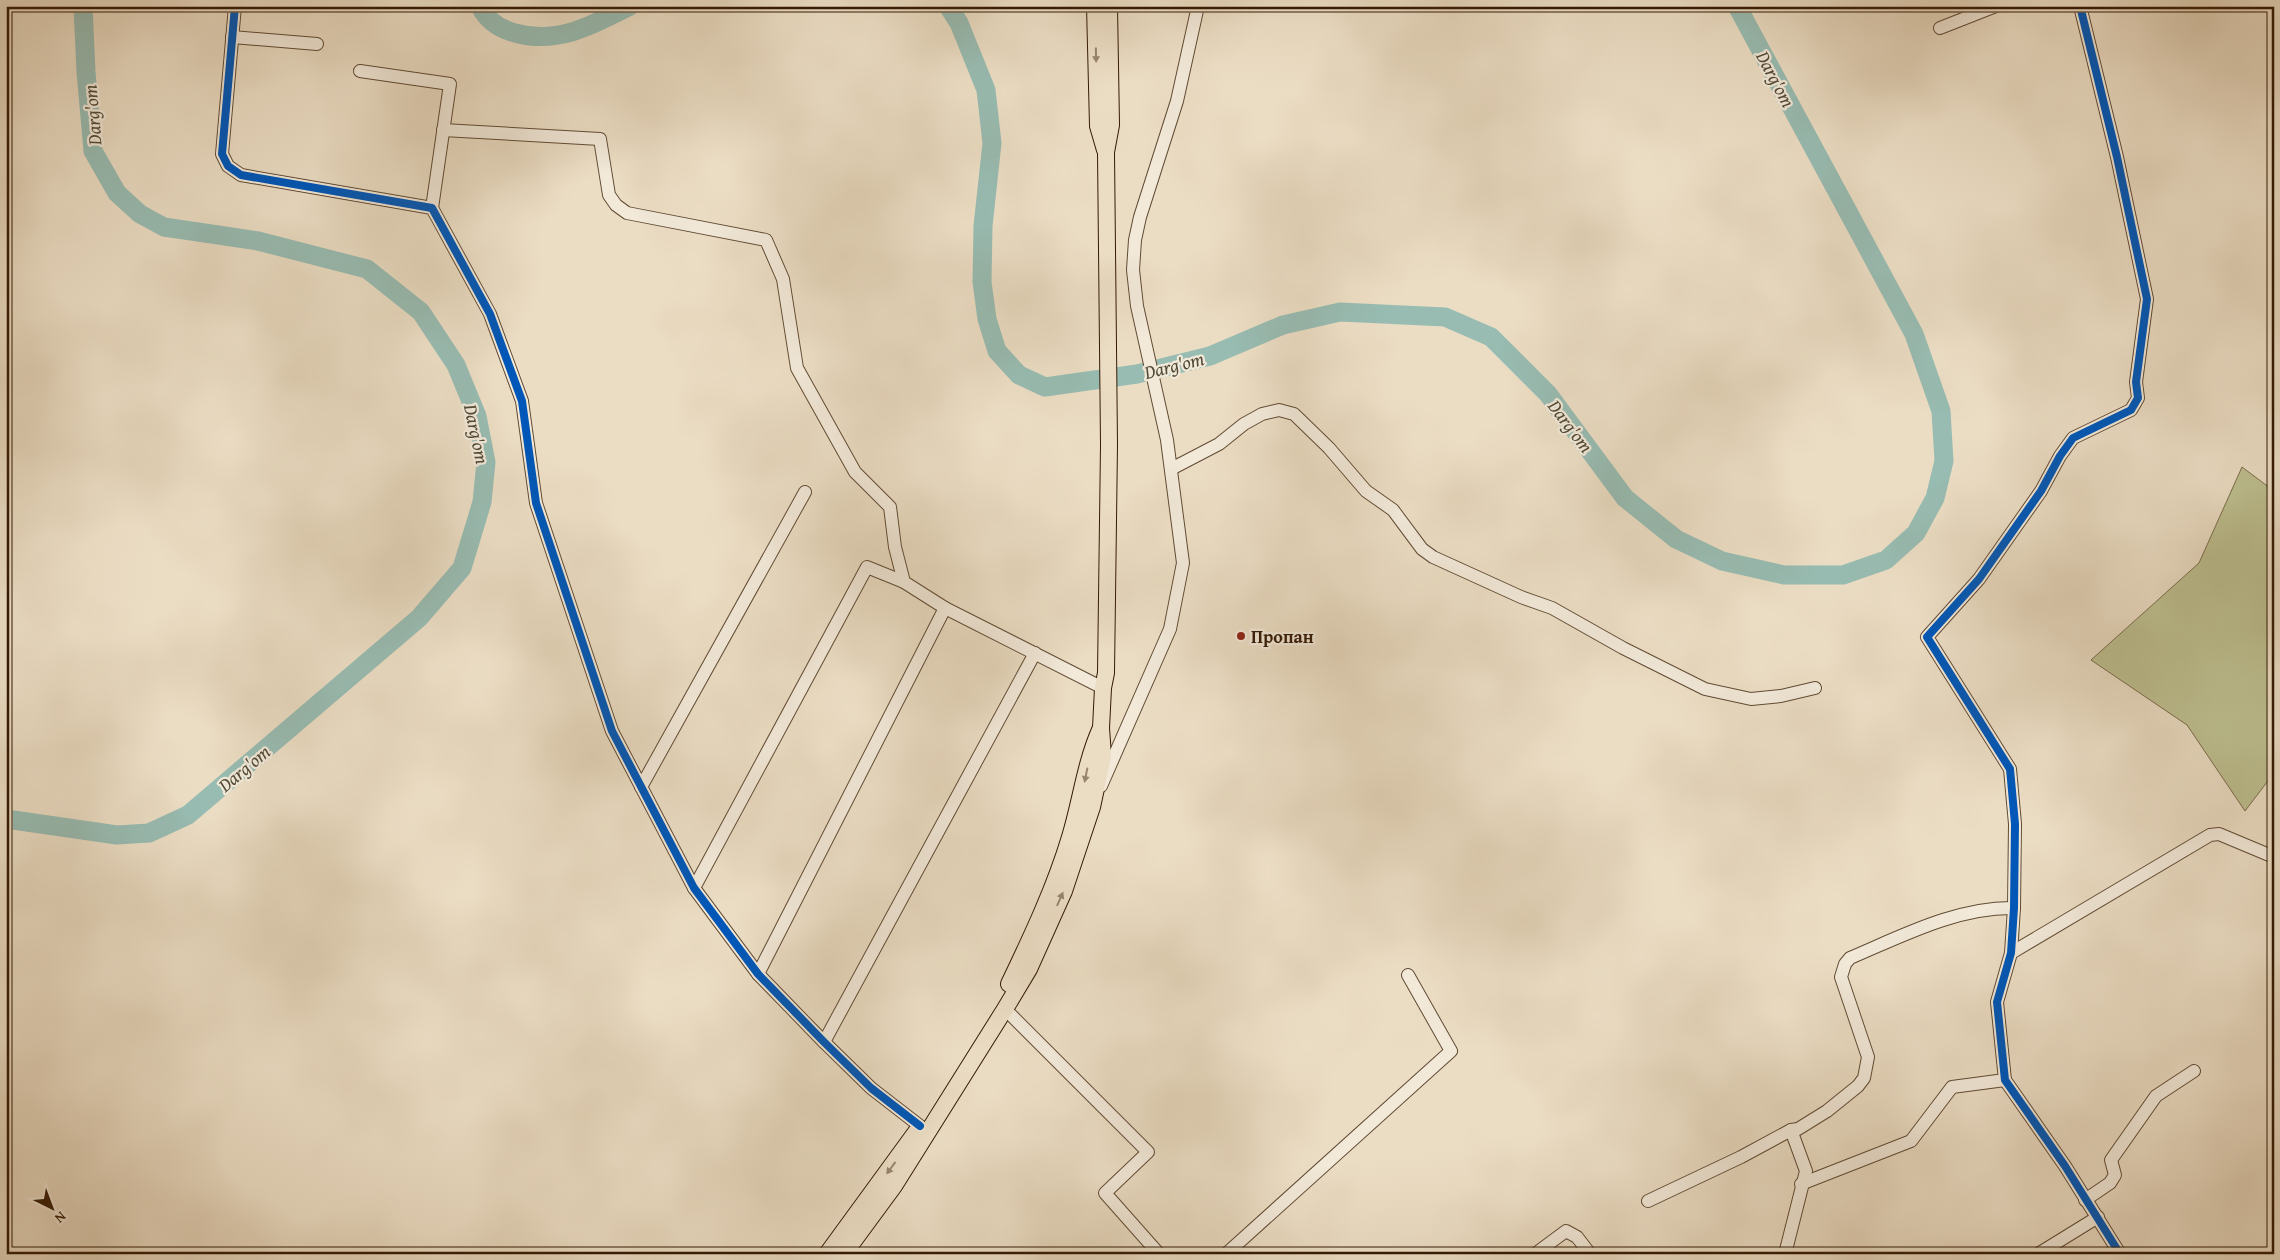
<svg xmlns="http://www.w3.org/2000/svg" width="2280" height="1260" font-family="'Gentium Book Plus',serif">
<style>
.green{fill:#bdbf90;stroke:#786c4a}
.lines{fill:none;stroke-linecap:round;stroke-linejoin:round}
.river{stroke:#98bcb2;stroke-width:19}
.minor-casing{stroke:#614b34;stroke-width:14}
.major-casing{stroke:#331a04;stroke-width:18}
.minor{stroke:#f2e9d9;stroke-width:12}
.major{stroke:#ebddc4;stroke-width:16}
.cycleway-casing{stroke:#f2e9d9;stroke-width:11}
.cycleway{stroke:#0057b8;stroke-width:8}
.oneway{fill:#98856e}
.poi-dot{fill:#8f2418;stroke:#f2e9d9;stroke-width:2}
.labels{text-anchor:middle;dominant-baseline:central;stroke-width:4.5;stroke-linejoin:round;paint-order:stroke}
.poi-label{font-size:18px;font-weight:bold;fill:#331a04;stroke:#f2e9d9;text-anchor:start}
.water-label{font-size:19px;font-style:italic;fill:#514b38;stroke:#f2e9d9}
</style>
<rect width="100%" height="100%" fill="#ebddc4"/>
<filter id="stains"><feTurbulence type="fractalNoise" baseFrequency=".004" numOctaves="4"/><feColorMatrix values="0 0 0 0 .2 0 0 0 0 .09 0 0 0 0 .02 0 0 0 .5 -.17"/></filter>
<radialGradient id="worn" r=".72"><stop offset=".6" stop-color="#630" stop-opacity="0"/><stop offset="1" stop-color="#630" stop-opacity=".3"/></radialGradient>
<!-- green -->
<path class="green" d="M2242 467 2274 491V773L2245 811 2187 725 2091 660 2199 563Z"/>
<g class="lines">
<!-- river -->
<g class="river">
<path d="M480 6C487 21 500 29 515 33 557 45 593 25 630 6"/>
<path d="M948 6 959 23 986 90 992 143 983 226 982 282 987 319 997 351 1019 375 1045 387 1137 374 1210 356 1283 325 1340 312 1445 317 1491 337 1548 394 1625 498 1676 539 1722 561 1784 575H1843L1886 560 1916 533 1935 498 1944 461 1941 411 1914 334 1737 6"/>
<path d="M6 819 117 835 149 833 188 815 419 618 462 568 482 502 486 462 477 416 456 365 421 312 367 269 258 241 164 227 140 214 117 193 93 151 86 72 83 6"/>
</g>
<!-- minor casing -->
<g class="minor-casing">
<g id="minor">
<path d="M235 6 222 154 228 166 241 175 432 208 490 314 522 401 536 503 612 731 694 888 758 974 824 1042 871 1088 920 1126"/>
<path d="M2080 6 2117 157 2147 299 2136 382 2138 398 2131 410 2073 438 2060 456 2041 491 1979 579 1927 637 2010 769 2015 824 2014 908 2011 953 1997 1002 2005 1080 2065 1166 2120 1254"/>
<path d="M1940 28 1996 6"/>
<path d="M232 37 317 44"/>
<path d="M360 71 450 84 432 208"/>
<path d="M443 130 600 139 609 195 616 205 627 213 766 240 783 279 797 368 855 472 890 507 895 547 904 582 945 608 1103 688"/>
<path d="M1171 469 1219 444 1244 424 1262 414 1279 410 1294 414 1329 448 1366 491 1393 510 1422 549 1433 557 1521 597 1552 608 1623 648 1705 689 1751 699 1781 696 1815 688"/>
<path d="M1101 786 1170 629 1183 563 1167 440 1137 306 1133 270 1135 240 1140 217 1177 101 1198 6"/>
<path d="M641 787 805 492"/>
<path d="M694 888 867 567 904 582"/>
<path d="M2011 953 2210 835 2219 834 2274 857"/>
<path d="M758 974 945 608"/>
<path d="M1005 1009 1148 1152 1105 1193 1159 1254"/>
<path d="M824 1042 1035 653"/>
<path d="M1801 1184 1911 1141 1952 1087 2005 1080"/>
<path d="M2085 1200 2110 1183 2115 1175 2111 1160 2156 1096 2194 1071"/>
<path d="M1648 1201 1741 1157 1791 1130 1798 1129 1827 1111 1858 1086 1864 1078 1868 1057 1841 977 1845 964 1850 958C1902 936 1957 907 2014 908"/>
<path d="M1226 1254 1451 1051 1408 975"/>
<path d="M1535 1254 1566 1231 1577 1237 1590 1254"/>
<path d="M1785 1254 1806 1171 1791 1130"/>
<path d="M2038 1254 2098 1217"/>
</g>
</g>
<!-- major casing -->
<g class="major-casing">
<g id="major">
<path d="M1095 6 1098 126 1105 150"/>
<path d="M1009 984C1032 936 1055 887 1070 837 1081 801 1085 764 1100 730"/>
<path d="M827 1254 916 1132"/>
<path d="M844 1254 894 1186 1005 1009 1029 969 1064 891 1092 807 1103 756 1101 728 1103 688 1106 673 1109 445 1106 152 1111 125 1109 6"/>
</g>
</g>
<!-- minor -->
<use href="#minor" class="minor"/>
<!-- major -->
<use href="#major" class="major"/>
<!-- cycleway casing -->
<g class="cycleway-casing">
<g id="cycleway">
<path d="M235 6 222 154 228 166 241 175 432 208 490 314 522 401 536 503 612 731 694 888 758 974 824 1042 871 1088 920 1126"/>
<path d="M2080 6 2117 157 2147 299 2136 382 2138 398 2131 410 2073 438 2060 456 2041 491 1979 579 1927 637 2010 769 2015 824 2014 908 2011 953 1997 1002 2005 1080 2065 1166 2120 1254"/>
</g>
</g>
<!-- cycleway -->
<use href="#cycleway" class="cycleway"/>
</g>
<!-- one-way arrows -->
<defs><path id="oneway-solid" d="M-6-.8H1V-3.2L6.5 0L1 3.2V.8H-6Z" transform="scale(1.25)"/></defs>
<g class="oneway">
<use href="#oneway-solid" transform="translate(1096 55) rotate(89)"/>
<use href="#oneway-solid" transform="translate(1086 775) rotate(101)"/>
<use href="#oneway-solid" transform="translate(1060 899) rotate(-66)"/>
<use href="#oneway-solid" transform="translate(891 1168) rotate(126)"/>
</g>
<!-- markers -->
<circle class="poi-dot" cx="1241" cy="636" r="5"/>
<g class="labels">
<!-- poi labels -->
<g class="poi-label">
<text x="1251" y="636">Пропан</text>
</g>
<!-- water labels -->
<g class="water-label">
<text transform="translate(1776 79) rotate(62)">Darg'om</text>
<text transform="translate(92 115) rotate(-95)">Darg'om</text>
<text transform="translate(1174 365) rotate(-14)">Darg'om</text>
<text transform="translate(1571 426) rotate(53)">Darg'om</text>
<text transform="translate(477 434) rotate(78)">Darg'om</text>
<text transform="translate(244 768) rotate(-40)">Darg'om</text>
</g>
</g>
<!-- margin -->
<rect width="2280" height="1260" fill="none" stroke="#ebddc4" stroke-width="25"/>
<rect x="8" y="8" width="2265" height="1245" fill="none" stroke="#331a04" stroke-width="2.5"/>
<rect x="12" y="12" width="2255" height="1235" fill="none" stroke="#331a04"/>
<!-- north arrow -->
<g transform="translate(52 1208) rotate(138)" stroke="#f2e9d9" stroke-width="4" paint-order="stroke">
<path d="M0-4L9 19L0 12L-9 19Z" fill="#331a04"/>
<text y="-8" font-size="14" font-weight="bold" text-anchor="middle" fill="#331a04">N</text>
</g>
<rect width="100%" height="100%" filter="url(#stains)"/>
<rect width="100%" height="100%" fill="url(#worn)"/>
</svg>
